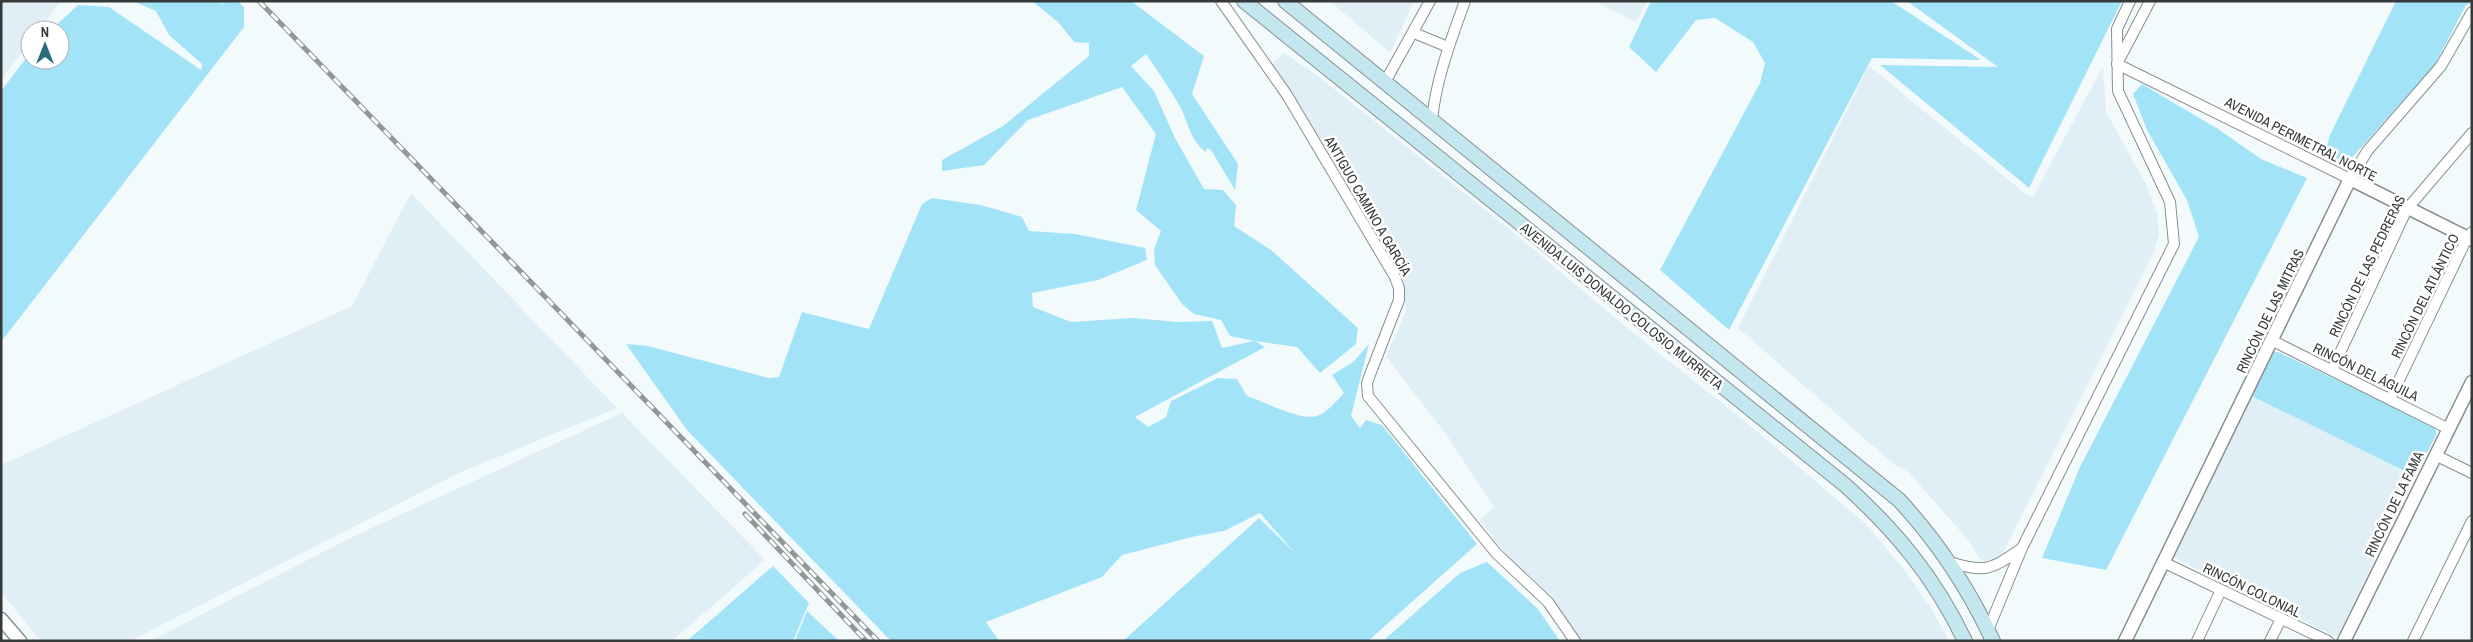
<svg xmlns="http://www.w3.org/2000/svg" width="2473" height="642" font-family="'Archivo Narrow',sans-serif">
<style>
.built{fill:#e0eff5}
.green{fill:#a3e3f8}
.lines{fill:none;stroke-linecap:round;stroke-linejoin:round}
.minor-casing{stroke:#888f91;stroke-width:12}
.tertiary-casing{stroke:#888f91;stroke-width:15}
.secondary-casing{stroke:#888f91;stroke-width:16}
.minor{stroke:#fff;stroke-width:10}
.tertiary{stroke:#fff;stroke-width:12}
.secondary{stroke:#c4e6ee;stroke-width:14}
.rail-casing{stroke:#929798;stroke-width:5}
.rail{stroke:#fff;stroke-width:3;stroke-dasharray:9;stroke-linecap:butt}
.labels{text-anchor:middle;dominant-baseline:central;stroke-width:5;stroke-linejoin:round;paint-order:stroke}
.street-label{font-size:14px;fill:#363939;stroke:#fff}
</style>
<rect width="100%" height="100%" fill="#f3fafc"/>
<!-- built -->
<g class="built">
<path d="M1 1H61L39 30H30V42L1 80Z"/>
<path d="M1330 1H1414L1390 53Z"/>
<path d="M1594 1H1647L1636 22Z"/>
<path d="M1284 53 1317 75 1509 229 1631 331 1747 423 1867 525 1905 571 1931 608 1949 641H1581L1554 599 1524 576 1479 520 1494 507 1448 437 1386 356 1406 312 1403 277 1271 65Z"/>
<path d="M1869 66 2027 195 2033 197 2103 66 2106 112 2146 184 2157 213 2159 233 2154 252 2003 553 1996 562H1985L1980 559 1968 540 1906 469 1896 466 1738 328Z"/>
<path d="M411 193 617 408 461 472 130 641H41L1 592V465L352 306Z"/>
<path d="M2252 396 2415 476 2337 637 2174 558Z"/>
<path d="M622 413 765 560 672 641H150L352 537Z"/>
</g>
<!-- green -->
<g class="green">
<path d="M133 1H220L223 5V1H237L244 7V27L1 342V91L30 53V60H60V30H51L78 5 109 7 201 70 202 64 169 35 156 11Z"/>
<path d="M1032 1H1131L1204 56 1192 94 1238 164 1235 190 1211 150 1207 148 1206 152C1189 140 1188 119 1178 103 1168 86 1157 70 1146 54L1131 66 1154 91 1175 138 1204 189 1223 190 1236 205 1234 226 1271 250 1358 328 1356 344 1320 373 1297 347 1255 341 1265 347 1135 417 1148 427 1166 417 1171 401 1218 378 1237 379 1247 396C1265 402 1301 421 1317 416 1327 413 1337 400 1344 393L1332 375 1353 362 1369 344 1351 416 1360 428 1366 420 1382 425 1477 544 1368 641H1123L1259 518 1294 552 1260 513 1224 531 1196 536 1122 555 1102 577 986 622 999 641H891L687 430 626 344 648 346 769 378 779 377 802 312 869 329 922 204 932 198 981 205 1022 217 1029 231 1075 234 1145 248 1147 260 1098 280 1032 293 1033 307 1071 322 1132 318 1178 322 1212 321 1222 348 1254 341 1230 336 1221 320 1194 314 1182 304 1155 265 1154 249 1161 231 1136 210 1156 134 1122 87 1028 120 984 165 942 171V160L1003 126 1089 56V43L1074 42 1059 23Z"/>
<path d="M1651 1H1891L1981 60 1872 58 1729 330 1660 270 1760 83 1765 63 1753 42 1715 18 1696 20 1656 72 1629 47Z"/>
<path d="M1907 1H2122L2029 188 1880 65 1998 67Z"/>
<path d="M2396 1H2472V3L2466 5 2434 66 2347 163 2342 164 2324 156 2330 135Z"/>
<path d="M2142 84 2218 129 2261 159 2307 178 2106 570 2042 558 2080 467 2199 237 2187 200 2147 130 2133 94Z"/>
<path d="M2273 352H2278L2432 425 2436 430V435L2415 476 2252 396Z"/>
<path d="M1487 562 1538 609 1560 641H1383L1460 573Z"/>
<path d="M773 566 809 603 793 641H687Z"/>
<path d="M807 611 839 641H795Z"/>
</g>
<g class="lines">
<!-- minor casing -->
<g class="minor-casing">
<g id="minor">
<path d="M1221 1 1287 95 1395 277 1399 288V300L1371 372 1367 383 1368 396 1496 553 1548 602 1575 641"/>
<path d="M1414 33 1448 47"/>
<path d="M2119 60 2150 1"/>
<path d="M2117 64 2350 179 2368 150 2441 66 2472 12"/>
<path d="M1385 82 1430 1"/>
<path d="M1432 120C1436 79 1451 40 1465 1"/>
<path d="M2273 341 2447 428"/>
<path d="M2332 370 2407 209 2472 133"/>
<path d="M2390 399 2467 238 2472 232"/>
<path d="M2435 455 2472 473"/>
<path d="M1949 562C1986 573 1990 570 2021 549"/>
<path d="M2165 563 2328 641"/>
<path d="M1988 630 2022 548 2174 244 2170 202 2118 91 2117 29 2130 1"/>
<path d="M2197 641 2221 590"/>
<path d="M2270 641 2281 619"/>
<path d="M2413 641 2472 521"/>
</g>
</g>
<!-- tertiary casing -->
<g class="tertiary-casing">
<g id="tertiary">
<path d="M1 619 20 641"/>
<path d="M2125 641 2350 179 2472 240"/>
<path d="M2344 641 2472 382"/>
</g>
</g>
<!-- secondary casing -->
<g class="secondary-casing">
<g id="secondary">
<path d="M1244 1 1845 485C1896 531 1935 578 1965 641"/>
<path d="M1285 1 1899 500C1937 541 1969 589 1993 641"/>
</g>
</g>
<!-- minor -->
<use href="#minor" class="minor"/>
<!-- tertiary -->
<use href="#tertiary" class="tertiary"/>
<!-- secondary -->
<use href="#secondary" class="secondary"/>
<!-- rail casing -->
<g class="rail-casing">
<g id="rail">
<path d="M259 1 878 641"/>
<path d="M745 514 866 641"/>
</g>
</g>
<!-- rail -->
<use href="#rail" class="rail"/>
</g>
<g class="labels">
<!-- street labels -->
<g class="street-label">
<text transform="translate(2301 139) rotate(27)">AVENIDA PERIMETRAL NORTE</text>
<text transform="translate(1368 206) rotate(60)">ANTIGUO CAMINO A GARCÍA</text>
<text transform="translate(2367 266) rotate(-64)">RINCÓN DE LAS PEDRERAS</text>
<text transform="translate(2425 296) rotate(-64)">RINCÓN DEL ATLÁNTICO</text>
<text transform="translate(1622 306) rotate(39)">AVENIDA LUIS DONALDO COLOSIO MURRIETA</text>
<text transform="translate(2270 311) rotate(-64)">RINCÓN DE LAS MITRAS</text>
<text transform="translate(2366 372) rotate(26)">RINCÓN DEL ÁGUILA</text>
<text transform="translate(2394 504) rotate(-64)">RINCÓN DE LA FAMA</text>
<text transform="translate(2252 590) rotate(26)">RINCÓN COLONIAL</text>
</g>
</g>
<!-- border -->
<rect width="2473" height="642" fill="none" stroke="#363939" stroke-width="5"/>
<!-- north arrow -->
<g transform="translate(45 45)"><circle r="24" fill="#ffffff" stroke="#afb0b0"/>
<path d="M0-4L9 19L0 12L-9 19Z" fill="#2a6c7e"/>
<text y="-8" font-size="14" font-weight="bold" text-anchor="middle" fill="#363939">N</text>
</g>
</svg>
